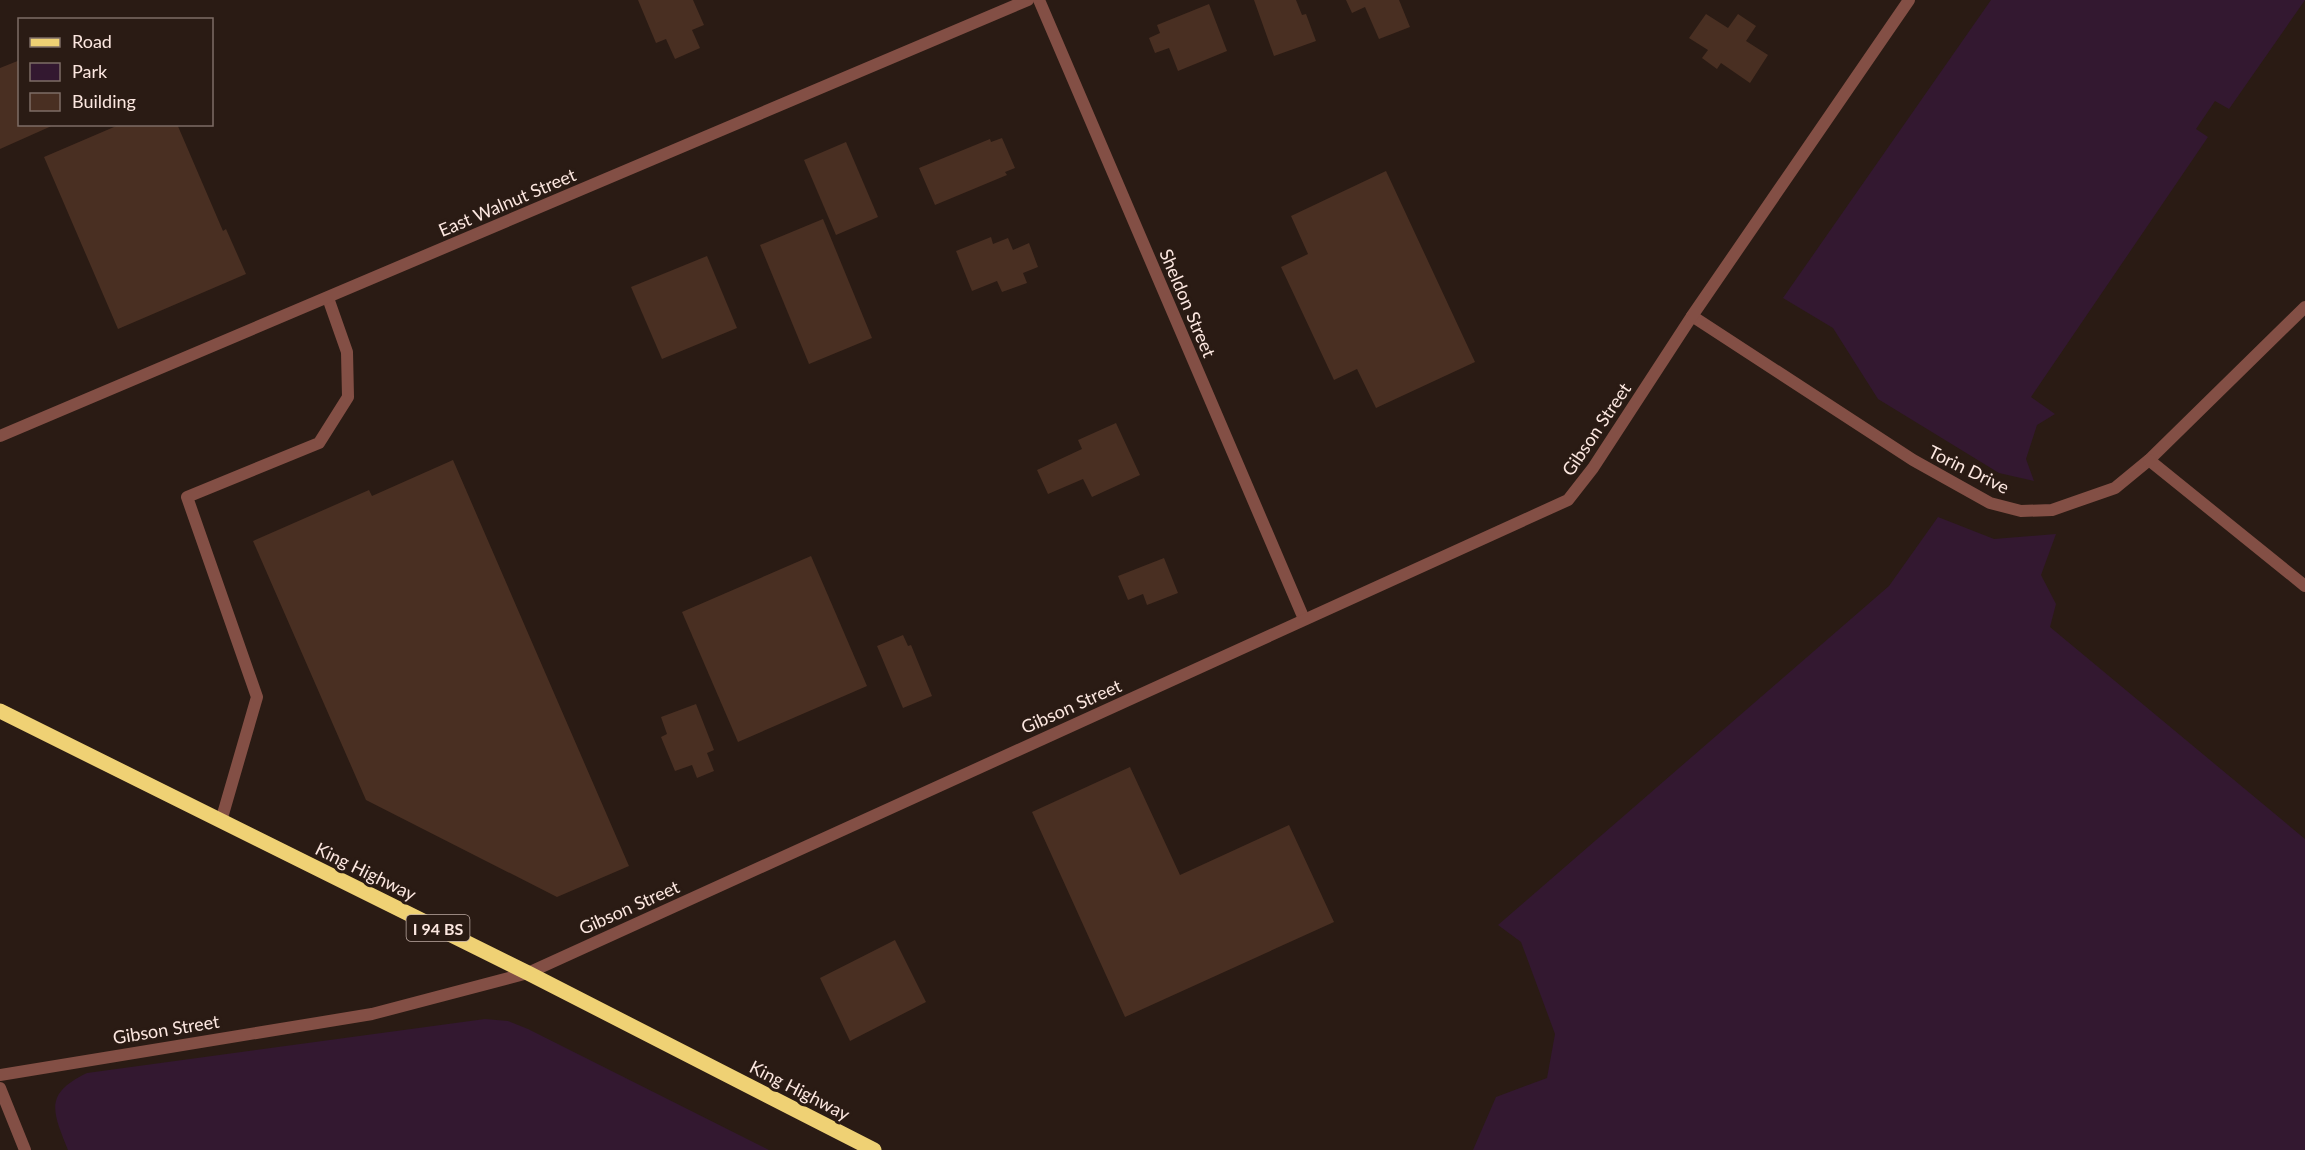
<svg xmlns="http://www.w3.org/2000/svg" width="2305" height="1150" font-family="Lato,sans-serif">
<style>
.green{fill:#331830}
.building{fill:#492f22}
.lines{fill:none;stroke-linecap:round;stroke-linejoin:round}
.service{stroke:#834f45;stroke-width:12}
.minor{stroke:#834f45;stroke-width:12}
.primary{stroke:#efd174;stroke-width:15}
.labels{text-anchor:middle;dominant-baseline:central;stroke-width:6;stroke-linejoin:round;paint-order:stroke}
.shield{fill:#2a1b14;stroke:#bdaaa3;stroke-width:1.5}
.shield-label{font-size:16px;font-weight:bold;fill:#fce7e0}
.street-label{font-size:18px;fill:#fce7e0;stroke:#2a1b14}
</style>
<rect width="100%" height="100%" fill="#2a1b14"/>
<!-- green -->
<g class="green">
<path d="M1991 0H2305L2229 109 2215 101 2196 129 2208 137 2031 397 2055 414 2037 425 2026 459 2034 481 1999 473 1878 399 1833 328 1783 298Z"/>
<path d="M1938 517 1994 539 2056 534 2041 575 2056 604 2050 627 2305 839V1150H1473L1496 1097 1547 1078 1555 1034 1521 942 1498 925 1889 586Z"/>
<path d="M485 1019 508 1021 528 1029 769 1150H68C53 1112 43 1094 87 1073Z"/>
</g>
<!-- building -->
<g class="building">
<path d="M638 0H693L704 25 692 30 700 48 675 59 666 39 656 43Z"/>
<path d="M1254 0H1296L1302 15 1306 14 1316 41 1274 56Z"/>
<path d="M1346 0H1399L1410 27 1379 39 1365 7 1352 13Z"/>
<path d="M1209 4 1227 51 1178 71 1169 48 1155 53 1149 38 1160 33 1157 25Z"/>
<path d="M1706 14 1728 28 1738 14 1756 26 1746 41 1768 55 1750 83 1721 63 1717 69 1702 58 1708 50 1689 38Z"/>
<path d="M20 60V124H56L0 149V68Z"/>
<path d="M121 124H177L223 231 226 229 246 274 118 329 44 157Z"/>
<path d="M1002 138 1015 168 1005 172 1007 175 935 205 919 168 990 139 991 142Z"/>
<path d="M846 142 878 217 836 235 804 160Z"/>
<path d="M1386 171 1475 362 1376 408 1357 369 1334 380 1281 267 1308 254 1291 216Z"/>
<path d="M823 219 872 338 809 364 760 245Z"/>
<path d="M991 237 993 244 1008 238 1013 250 1029 243 1038 267 1023 273 1027 283 1002 292 997 281 972 291 956 251Z"/>
<path d="M707 256 737 328 662 359 631 287Z"/>
<path d="M1116 423 1140 475 1092 497 1083 479 1048 494 1037 470 1082 449 1078 440Z"/>
<path d="M453 460 629 866 557 897 366 800 253 541 369 490 372 496Z"/>
<path d="M811 556 867 686 738 742 682 612Z"/>
<path d="M1164 558 1178 593 1147 605 1143 594 1128 600 1118 576Z"/>
<path d="M903 635 908 646 911 645 932 696 903 708 877 646Z"/>
<path d="M696 704 714 750 707 753 714 771 697 778 692 765 675 771 661 737 667 734 661 717Z"/>
<path d="M1130 767 1180 875 1289 825 1334 922 1125 1017 1032 812Z"/>
<path d="M895 940 926 1002 850 1041 820 978Z"/>
</g>
<g class="lines">
<!-- service -->
<g class="service">
<path d="M1692 316 1913 460 1990 503 2021 511 2052 510 2115 488 2149 460 2305 307"/>
<path d="M2149 460 2305 586"/>
<path d="M221 821 257 697 187 497 319 443 348 397 347 352 328 298"/>
</g>
<!-- minor -->
<g class="minor">
<path d="M1039 0 1304 619"/>
<path d="M0 436 1028 0"/>
<path d="M0 1075 372 1014 528 973 1568 500 1593 468 1692 316 1909 0"/>
<path d="M0 1088 25 1150"/>
</g>
<!-- primary -->
<path class="primary" d="M0 711 528 973 874 1150"/>
</g>
<g class="labels">
<!-- shield labels -->
<rect class="shield" x="406.5" y="915" width="63" height="26" rx="4.5"/>
<g class="shield-label">
<text x="438" y="928">I 94 BS</text>
</g>
<!-- street labels -->
<g class="street-label">
<text transform="translate(507 202) rotate(-23)">East Walnut Street</text>
<text transform="translate(1188 303) rotate(67)">Sheldon Street</text>
<text transform="translate(1596 429) rotate(-56)">Gibson Street</text>
<text transform="translate(1969 469) rotate(26)">Torin Drive</text>
<text transform="translate(1071 706) rotate(-24)">Gibson Street</text>
<text transform="translate(366 871) rotate(26)">King Highway</text>
<text transform="translate(629 907) rotate(-24)">Gibson Street</text>
<text transform="translate(166 1029) rotate(-9)">Gibson Street</text>
<text transform="translate(800 1090) rotate(27)">King Highway</text>
</g>
</g>
<!-- legend -->
<rect x="18" y="18" width="195" height="108" fill="#2a1b14" stroke="#7e6d66" stroke-width="1.5"/>
<rect x="30" y="38" width="30" height="9" fill="#efd174" stroke="#7e6d66" stroke-width="1.5"/>
<text x="72" y="48" font-size="18" fill="#fce7e0">Road</text>
<rect x="30" y="63" width="30" height="18" fill="#331830" stroke="#7e6d66" stroke-width="1.5"/>
<text x="72" y="78" font-size="18" fill="#fce7e0">Park</text>
<rect x="30" y="93" width="30" height="18" fill="#492f22" stroke="#7e6d66" stroke-width="1.5"/>
<text x="72" y="108" font-size="18" fill="#fce7e0">Building</text>
</svg>
